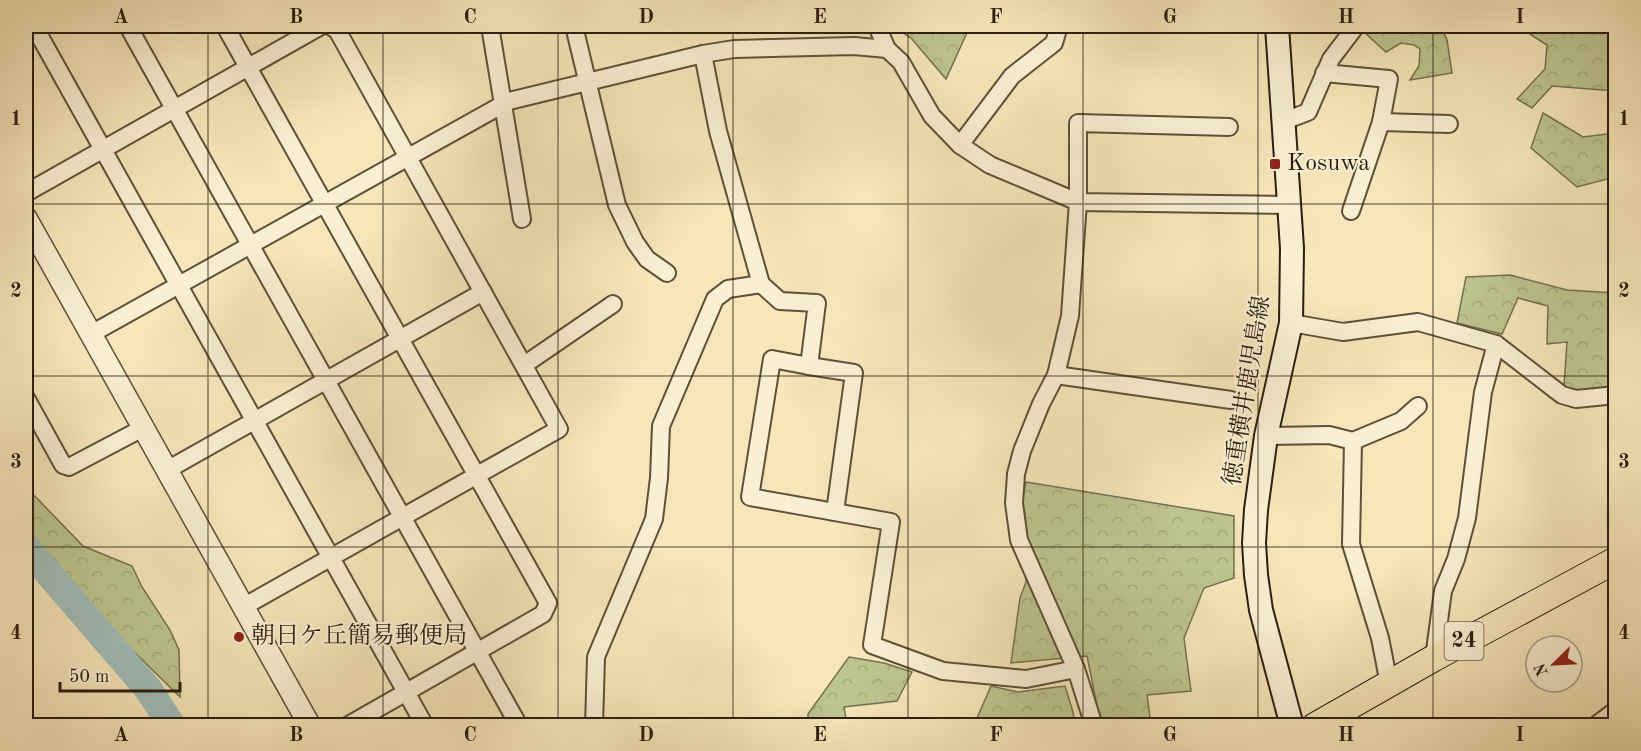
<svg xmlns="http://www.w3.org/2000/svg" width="1641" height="751" font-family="'Old Standard TT','Noto Serif JP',serif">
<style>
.forest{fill:url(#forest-crowns);stroke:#747250;stroke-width:1.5}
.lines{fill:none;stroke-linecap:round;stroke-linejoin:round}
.river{stroke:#a1bdba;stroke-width:28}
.minor-casing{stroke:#5e503a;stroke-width:20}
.tertiary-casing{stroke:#5e503a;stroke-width:24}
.secondary-casing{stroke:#2b1e10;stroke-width:26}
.primary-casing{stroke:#2b1e10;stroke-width:28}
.minor{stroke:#f9efd2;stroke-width:16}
.tertiary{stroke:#f9efd2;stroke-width:21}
.secondary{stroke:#f9efd2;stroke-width:22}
.primary{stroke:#f6e6b9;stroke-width:26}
.grid{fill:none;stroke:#2b1e10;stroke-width:1.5;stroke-opacity:0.55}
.poi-dot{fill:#8f2418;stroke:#f9efd2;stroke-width:2}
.labels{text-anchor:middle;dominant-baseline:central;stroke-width:4.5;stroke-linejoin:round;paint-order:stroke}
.shield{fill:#f9efd2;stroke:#695d4a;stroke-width:1.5}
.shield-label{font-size:22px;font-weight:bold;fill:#2b1e10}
.poi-label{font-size:24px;fill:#2b1e10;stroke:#f9efd2;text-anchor:start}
.street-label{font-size:24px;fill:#2b1e10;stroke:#f9efd2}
.neatline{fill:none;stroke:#2b1e10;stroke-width:2}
.grid-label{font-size:20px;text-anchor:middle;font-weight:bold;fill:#2b1e10}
</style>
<defs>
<pattern id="forest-crowns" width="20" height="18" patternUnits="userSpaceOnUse" patternTransform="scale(1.5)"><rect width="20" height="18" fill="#bdc58f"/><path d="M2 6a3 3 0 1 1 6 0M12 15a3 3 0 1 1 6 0" fill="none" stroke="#a3a97a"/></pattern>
</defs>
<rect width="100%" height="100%" fill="#f6e6b9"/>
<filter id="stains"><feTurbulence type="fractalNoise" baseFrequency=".00333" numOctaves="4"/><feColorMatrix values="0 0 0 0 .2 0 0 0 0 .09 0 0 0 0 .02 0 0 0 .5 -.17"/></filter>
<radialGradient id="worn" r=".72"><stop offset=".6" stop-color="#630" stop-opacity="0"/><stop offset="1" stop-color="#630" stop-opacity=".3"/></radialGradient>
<!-- forest -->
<g class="forest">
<path d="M892 26H970L946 79 911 38Z"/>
<path d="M1371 26H1441L1447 40 1452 73 1410 80 1419 66 1420 49 1414 45 1401 43 1386 52 1364 32Z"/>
<path d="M1517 26H1615V91L1552 86 1532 108 1517 99 1545 69 1547 45Z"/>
<path d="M1543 113 1583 137 1615 133V180L1611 178 1577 187 1531 148Z"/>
<path d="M1510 275 1567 290 1615 293V389L1580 394 1564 386 1567 342 1547 344 1548 306 1518 298 1502 334 1457 323 1466 277Z"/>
<path d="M1026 482 1234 516V578L1204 588 1184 638 1191 691 1147 695 1151 725H1101L1087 656 1011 663 1020 598 1026 582 1020 505Z"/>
<path d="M26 487 83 546 132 566 142 587 170 630 179 650 180 697 126 644 26 533Z"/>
<path d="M849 657 884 663 912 672 897 701 844 707 847 725H808V714Z"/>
<path d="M991 686 1018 692 1065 686 1073 712 1075 725H974Z"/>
</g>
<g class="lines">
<!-- river -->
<path class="river" d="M26 547 149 690 172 726"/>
<!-- minor casing -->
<g class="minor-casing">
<g id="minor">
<path d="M34 26 425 726"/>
<path d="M128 26 519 726"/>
<path d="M225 26 548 603 543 614 347 726"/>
<path d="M490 26 522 219"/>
<path d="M574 26 617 205 635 242 647 259 667 273"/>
<path d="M877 26 887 49"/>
<path d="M703 54 718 131 761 284 780 301 817 303 809 366 854 373 835 512"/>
<path d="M1324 73 1389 79 1381 122 1351 211"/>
<path d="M1284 121 1308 112 1331 59 1356 26"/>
<path d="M1381 122 1449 124"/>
<path d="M960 145 1012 76 1054 43 1059 26"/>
<path d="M26 193 321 26"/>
<path d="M1291 323 1343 332 1418 322 1496 344 1562 395 1576 399 1616 395"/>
<path d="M91 334 509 101 703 54 734 49 854 46 887 49 901 62 932 116 960 145 990 165 1078 202 1290 205"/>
<path d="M524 365 613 304"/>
<path d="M809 366 772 359 750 497 891 522 872 645 943 671 1026 679 1076 669"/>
<path d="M1056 375 1231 400"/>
<path d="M26 398 63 465 69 467 143 428"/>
<path d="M1266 436 1329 435 1353 441 1351 544 1380 638 1389 684"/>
<path d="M1353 441 1401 421 1418 406"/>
<path d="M167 470 483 292"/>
<path d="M243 607 559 429 337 30 330 26"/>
<path d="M1434 658 1443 591 1456 559 1467 518 1483 392 1496 344"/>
<path d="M594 726 596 657 654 519 659 478 661 426 715 299 728 289 761 284"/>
<path d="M1094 726 1076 669 1019 540 1014 503 1016 474 1022 451 1041 404 1056 375 1070 316 1078 202V123L1229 127"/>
<path d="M1595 726 1616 710"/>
</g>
</g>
<!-- tertiary casing -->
<g class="tertiary-casing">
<path id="tertiary" d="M26 218 310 726"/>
</g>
<!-- secondary casing -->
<g class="secondary-casing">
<path id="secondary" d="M1277 26 1292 248 1291 323 1266 436 1256 510 1254 543 1256 575 1261 610 1292 726"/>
</g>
<!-- primary casing -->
<g class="primary-casing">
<path id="primary" d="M1315 726 1434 658 1616 560"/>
</g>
<!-- minor -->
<use href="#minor" class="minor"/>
<!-- tertiary -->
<use href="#tertiary" class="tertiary"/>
<!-- secondary -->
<use href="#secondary" class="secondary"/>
<!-- primary -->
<use href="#primary" class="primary"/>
</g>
<!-- grid -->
<path class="grid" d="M208 26V726M383 26V726M558 26V726M733 26V726M908 26V726M1083 26V726M1258 26V726M1433 26V726M26 204H1616M26 376H1616M26 547H1616"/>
<!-- markers -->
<g class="poi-dot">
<rect x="1269" y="158" width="12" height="12" rx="3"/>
<circle cx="239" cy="637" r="6"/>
</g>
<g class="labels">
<!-- shield labels -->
<rect class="shield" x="1444.5" y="622" width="39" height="38" rx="4.5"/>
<g class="shield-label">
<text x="1464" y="641">24</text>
</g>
<!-- poi labels -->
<g class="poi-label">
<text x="1287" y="164">Kosuwa</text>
<text x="251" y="637">朝日ケ丘簡易郵便局</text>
</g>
<!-- street labels -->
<g class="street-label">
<text transform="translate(1248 391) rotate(-81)">徳重横井鹿児島線</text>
</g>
</g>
<!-- margin -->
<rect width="1641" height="751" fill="none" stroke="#f6e6b9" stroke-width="66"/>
<!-- north arrow -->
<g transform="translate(1554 664) rotate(246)"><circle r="28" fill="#f9efd2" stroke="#a79b84" stroke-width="1.5"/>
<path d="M0-4.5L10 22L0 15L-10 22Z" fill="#8f2418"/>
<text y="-9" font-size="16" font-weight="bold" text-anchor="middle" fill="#2b1e10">N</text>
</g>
<!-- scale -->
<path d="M60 682v9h120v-9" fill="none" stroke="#2b1e10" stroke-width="3"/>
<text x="69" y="682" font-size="18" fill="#2b1e10" stroke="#f9efd2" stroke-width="4.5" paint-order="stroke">50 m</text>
<rect x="33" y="33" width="1575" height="685" class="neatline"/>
<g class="grid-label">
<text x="121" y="23">A</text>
<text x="296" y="23">B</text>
<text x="470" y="23">C</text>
<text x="646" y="23">D</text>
<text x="820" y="23">E</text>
<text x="996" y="23">F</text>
<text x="1170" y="23">G</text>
<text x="1346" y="23">H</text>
<text x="1520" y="23">I</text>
<text x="16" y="125">1</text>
<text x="1624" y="125">1</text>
<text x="16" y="297">2</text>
<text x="1624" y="297">2</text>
<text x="16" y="468">3</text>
<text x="1624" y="468">3</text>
<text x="16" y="639">4</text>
<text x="1624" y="639">4</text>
<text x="121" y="741">A</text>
<text x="296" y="741">B</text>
<text x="470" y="741">C</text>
<text x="646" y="741">D</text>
<text x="820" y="741">E</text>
<text x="996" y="741">F</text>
<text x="1170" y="741">G</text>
<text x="1346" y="741">H</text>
<text x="1520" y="741">I</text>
</g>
<rect width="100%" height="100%" filter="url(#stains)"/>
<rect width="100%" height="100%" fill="url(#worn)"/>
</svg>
